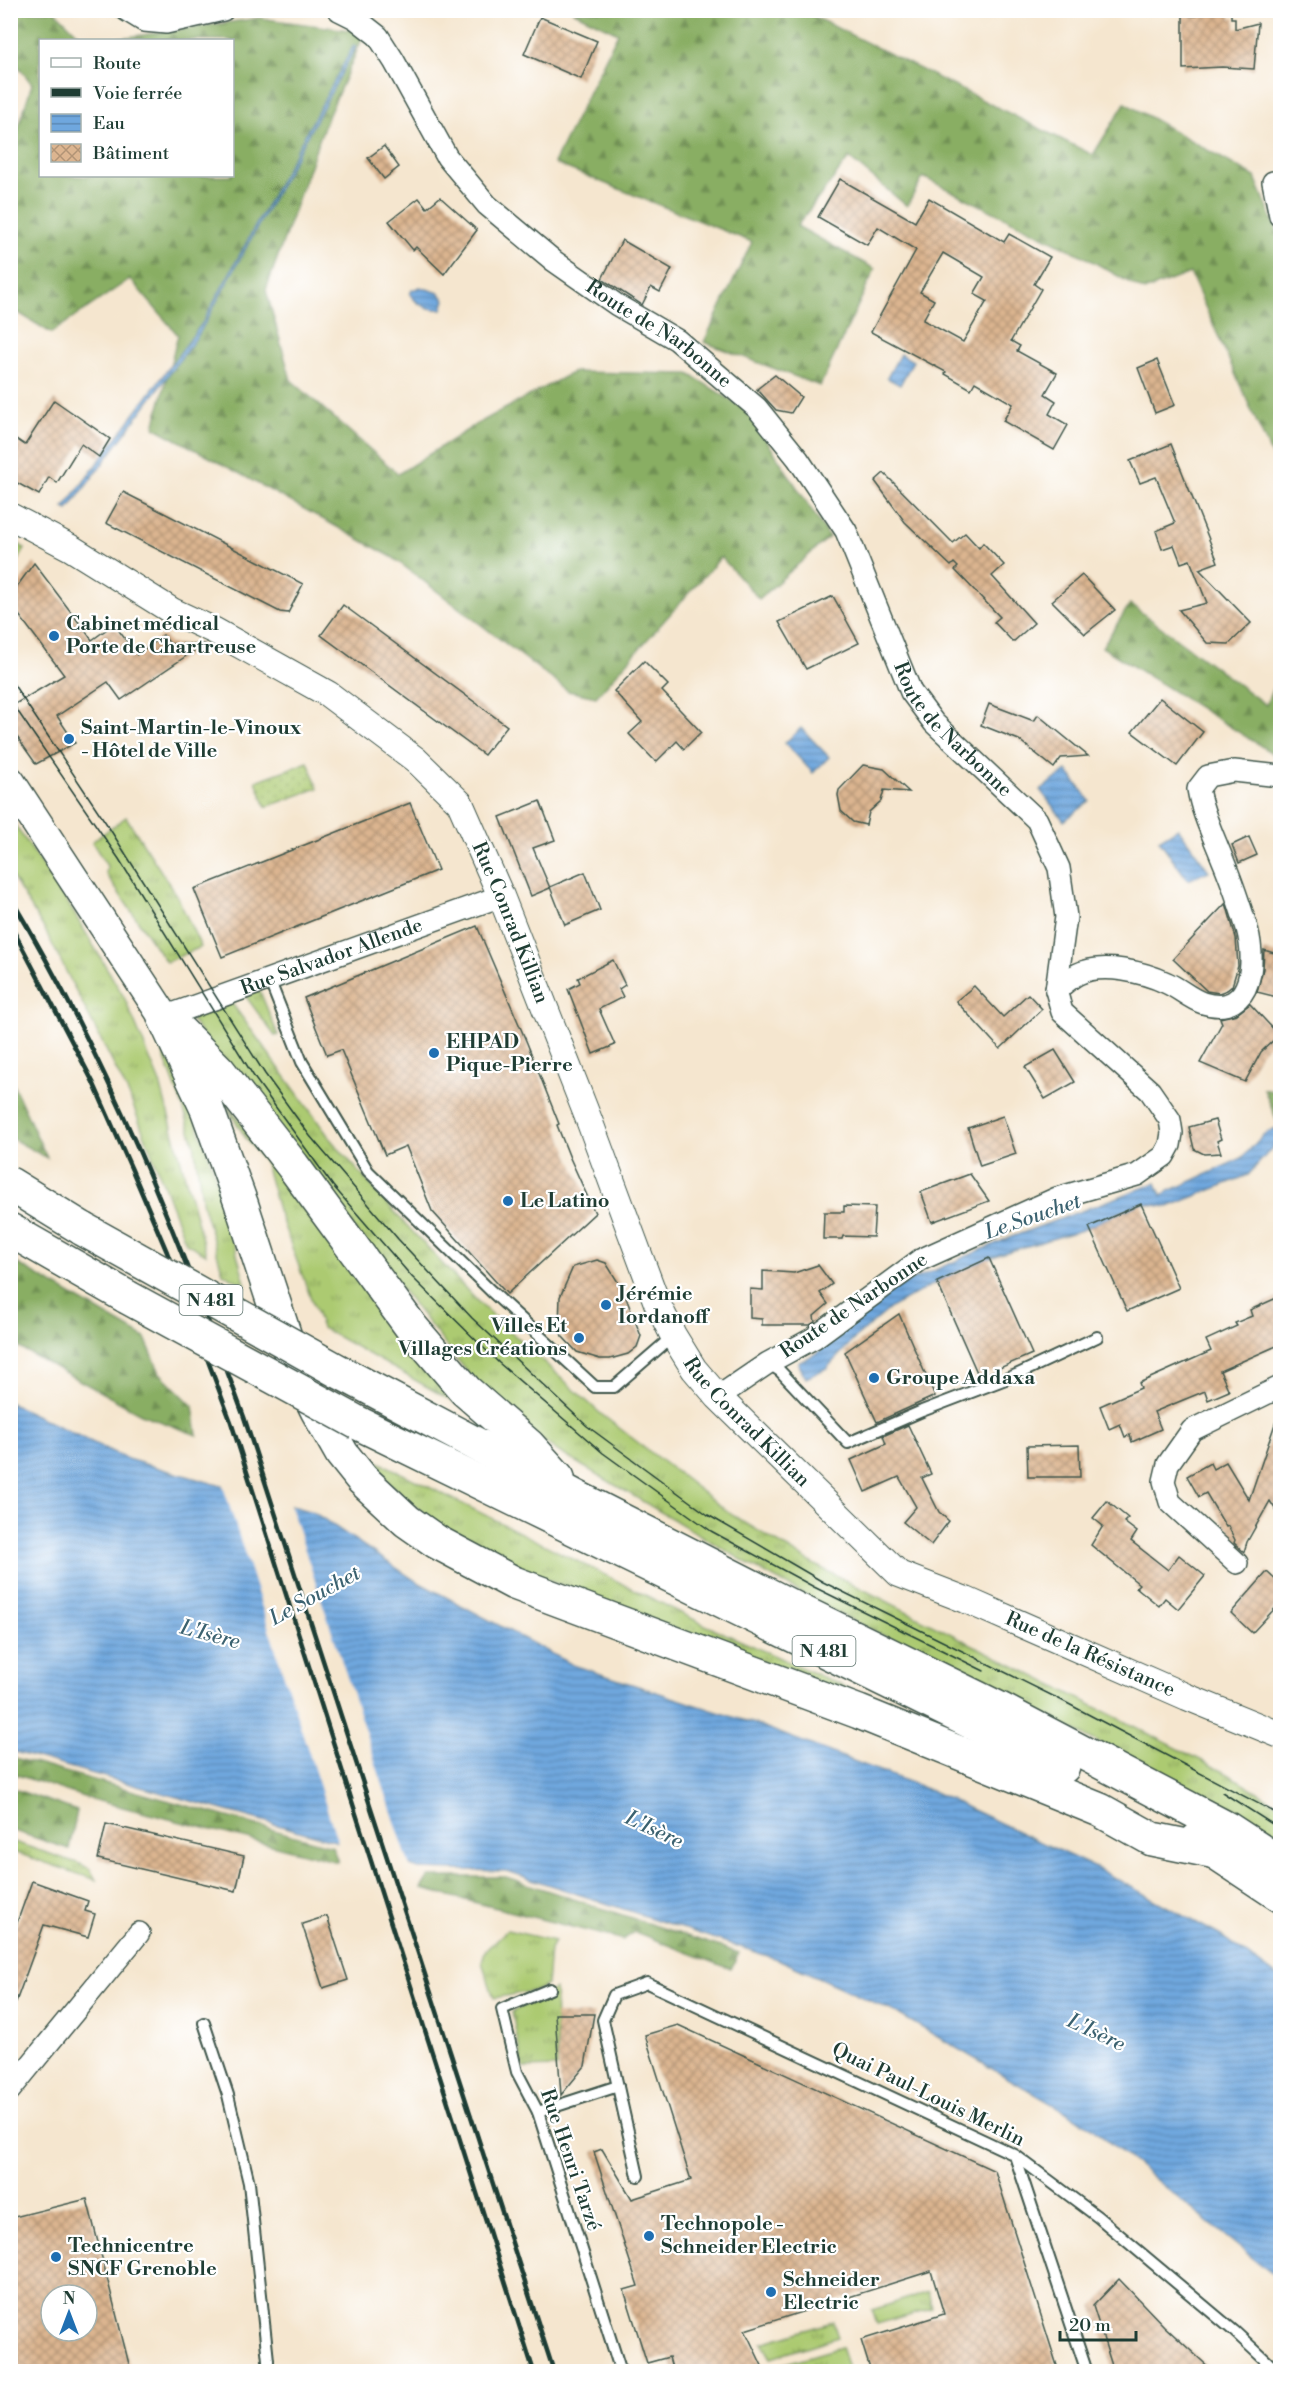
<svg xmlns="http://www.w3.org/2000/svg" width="1291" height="2382" font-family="'Libre Bodoni',serif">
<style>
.grass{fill:url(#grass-tufts);stroke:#668452;stroke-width:1.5}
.forest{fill:url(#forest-firs);stroke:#54764c;stroke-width:1.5}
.park{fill:url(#park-dots);stroke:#668452;stroke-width:1.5}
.water{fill:url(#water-rules);stroke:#477289;stroke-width:1.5}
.pier{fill:#f5e6cf}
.building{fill:url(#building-cross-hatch);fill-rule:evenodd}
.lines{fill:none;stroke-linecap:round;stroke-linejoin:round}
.service-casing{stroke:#3f564b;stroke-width:14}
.minor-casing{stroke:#3f564b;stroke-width:24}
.tertiary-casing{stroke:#3f564b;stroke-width:28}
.secondary-casing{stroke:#3f564b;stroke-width:33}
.trunk-casing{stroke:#3f564b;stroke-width:36}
.service{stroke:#fff;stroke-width:10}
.minor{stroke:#fff;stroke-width:21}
.tertiary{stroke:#fff;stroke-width:26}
.secondary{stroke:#fff;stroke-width:30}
.trunk{stroke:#fff;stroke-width:33}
.tram{stroke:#1f3d34;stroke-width:1.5}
.rail{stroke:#1f3d34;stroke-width:4.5}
.trunk-bridge-casing{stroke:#3f564b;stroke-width:36;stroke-linecap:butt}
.trunk-bridge{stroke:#fff;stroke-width:33}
.poi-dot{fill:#1f6fb2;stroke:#fff;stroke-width:2}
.labels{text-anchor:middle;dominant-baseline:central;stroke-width:4.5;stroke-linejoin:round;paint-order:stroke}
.shield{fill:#fff;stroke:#627771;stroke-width:1.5}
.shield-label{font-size:18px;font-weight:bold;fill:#1f3d34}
.street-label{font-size:20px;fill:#1f3d34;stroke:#fff}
.poi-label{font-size:20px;font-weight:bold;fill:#1f3d34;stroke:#fff;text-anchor:start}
.water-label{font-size:21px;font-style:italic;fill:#3b6270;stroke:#fff}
</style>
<defs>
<pattern id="grass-tufts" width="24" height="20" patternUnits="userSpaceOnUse" patternTransform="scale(1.5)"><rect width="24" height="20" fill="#acca71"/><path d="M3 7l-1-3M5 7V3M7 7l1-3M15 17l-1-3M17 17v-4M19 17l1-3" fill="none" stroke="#8ba55e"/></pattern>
<pattern id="forest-firs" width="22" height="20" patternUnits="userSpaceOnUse" patternTransform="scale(1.5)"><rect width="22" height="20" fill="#89ae63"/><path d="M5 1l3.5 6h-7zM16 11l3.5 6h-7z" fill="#6f8f52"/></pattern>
<pattern id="park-dots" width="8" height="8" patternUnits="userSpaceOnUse" patternTransform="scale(1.5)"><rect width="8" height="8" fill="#acca71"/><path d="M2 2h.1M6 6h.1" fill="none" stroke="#8ba55e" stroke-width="1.8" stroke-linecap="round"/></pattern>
<pattern id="water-rules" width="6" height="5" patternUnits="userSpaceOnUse" patternTransform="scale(1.5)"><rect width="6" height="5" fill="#6fa7de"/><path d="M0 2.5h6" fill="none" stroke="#5b89b5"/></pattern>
<pattern id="building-cross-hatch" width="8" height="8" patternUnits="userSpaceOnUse" patternTransform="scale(1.5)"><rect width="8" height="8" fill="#dcb590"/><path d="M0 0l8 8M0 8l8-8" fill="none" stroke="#b29476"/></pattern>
</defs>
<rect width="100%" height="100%" fill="#fff"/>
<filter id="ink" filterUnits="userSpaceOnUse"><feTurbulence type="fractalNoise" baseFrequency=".0167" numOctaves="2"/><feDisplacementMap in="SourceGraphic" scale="12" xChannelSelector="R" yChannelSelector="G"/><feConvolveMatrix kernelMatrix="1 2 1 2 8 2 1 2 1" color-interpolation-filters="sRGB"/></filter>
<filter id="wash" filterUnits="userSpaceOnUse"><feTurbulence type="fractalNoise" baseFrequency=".008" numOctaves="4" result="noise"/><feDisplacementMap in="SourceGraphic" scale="24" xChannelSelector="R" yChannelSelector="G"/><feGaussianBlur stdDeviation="1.35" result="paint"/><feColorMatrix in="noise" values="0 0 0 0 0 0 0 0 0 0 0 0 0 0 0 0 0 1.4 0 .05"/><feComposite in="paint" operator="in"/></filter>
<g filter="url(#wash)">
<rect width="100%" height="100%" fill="#f5e6cf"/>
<!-- grass -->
<g class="grass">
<path d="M11 542 20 545 25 549 11 572Z"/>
<path d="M126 817 177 896 201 947 166 962 106 874 107 866 92 842Z"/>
<path d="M10 818 62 893 124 997 160 1083 206 1254 186 1243 129 1095 45 930 11 875Z"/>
<path d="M259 989 278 1035 275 1036 244 994Z"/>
<path d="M228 998 332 1141 399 1217 479 1303 601 1414 732 1515 813 1564 1228 1774 1279 1805 1280 1846 1220 1806 1134 1760 832 1610 749 1564 559 1452 519 1424 483 1392 274 1128 191 1020Z"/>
<path d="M154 1030 174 1061 212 1165 246 1286 223 1273 203 1206 194 1144 183 1107Z"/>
<path d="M223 1100 463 1407 322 1328 278 1210 265 1163 245 1137Z"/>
<path d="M369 1457 703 1624 933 1726 584 1595 502 1560 438 1526 389 1483Z"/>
<path d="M11 1841 80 1864 90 1869 96 1880 11 1851Z"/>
<path d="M507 1930 554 1941 550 1949 547 1985 538 1990 494 1998 482 1962 485 1951Z"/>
<path d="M555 1989 557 2067 523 2068 512 2012Z"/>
<path d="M928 2292 932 2308 877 2324 872 2310Z"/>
<path d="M833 2322 838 2337 771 2358 762 2343Z"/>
<path d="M841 2347 849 2371H783L780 2365Z"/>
</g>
<!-- forest -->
<g class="forest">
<path d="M10 11H55L84 40H40V176H232V40H107L259 18 365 32 324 126 266 290 291 380 398 474 477 424 573 372 689 374 747 410 829 537 759 599 721 557 596 697 568 691 392 557 154 427 178 335 130 279 51 333 11 308V151L32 84 11 57Z"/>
<path d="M572 11H803L1093 155 1125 103 1255 177 1280 238V474L1190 273 1144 291 1085 257 923 177 907 206 849 158 797 226 875 269 820 386 704 342 752 242 554 163 618 33Z"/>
<path d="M1130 604 1266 705 1280 671V758L1102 647Z"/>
<path d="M10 1080H11L47 1158 11 1138Z"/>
<path d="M1264 1089 1280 1093V1128Z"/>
<path d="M11 1260 145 1338 160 1373 193 1406 197 1435 141 1414 11 1343Z"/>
<path d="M11 1757 332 1846 338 1862 87 1798 11 1773Z"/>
<path d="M11 1788 77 1811 69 1849 11 1830Z"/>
<path d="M429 1877H506L739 1953 731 1969 635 1932 623 1940 422 1889Z"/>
</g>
<!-- park -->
<path class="park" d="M308 762 318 788 266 807 256 781Z"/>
<!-- water -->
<g class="water">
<path d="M354 45 356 47 199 334 68 510 64 508 203 322Z"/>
<path d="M420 287 439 293 445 300 442 309C430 311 416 304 410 294L412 290Z"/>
<path d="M900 354 913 361 900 385 887 378Z"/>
<path d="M801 728 829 757 813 773 785 743Z"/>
<path d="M1067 771 1090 801 1064 821 1040 790Z"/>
<path d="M1178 828 1209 871 1188 880 1159 840Z"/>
<path d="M1280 1126V1139L1248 1175 1168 1207 1141 1203 1082 1230 1000 1254 937 1282 892 1307 855 1338 827 1368 806 1378 798 1363 817 1353 892 1289 1006 1239 1156 1183 1161 1195 1242 1158 1264 1134Z"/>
<path d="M10 1403 127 1459 313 1512 416 1581 573 1665 761 1726 932 1791 1098 1869 1221 1936 1280 1979V2280L1085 2123 895 2012 780 1960 507 1871 419 1869 332 1840 11 1751Z"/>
</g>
<!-- pier -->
<path class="pier" d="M222 1483 289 1502 411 1870 339 1846Z"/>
<g id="blocks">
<!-- building -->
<g class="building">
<path d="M1197 10H1231V18H1235V29L1258 23 1254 69 1222 67 1183 69V15L1196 16Z"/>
<path d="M540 17 597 41 581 79 524 54Z"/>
<path d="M384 146 399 167 384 179 368 158Z"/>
<path d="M840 179 915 222 929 198 1004 242 1009 234 1050 257 1034 284 1041 289 1011 341 1020 346 1017 351 1057 373 1045 394 1056 401 1049 414 1068 425 1054 450 1003 421 1013 404 975 382 971 389 945 374 946 372 871 332 916 250 878 227 867 245 818 217ZM943 253 984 277 974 294 987 301 963 342 923 320 934 300 920 292Z"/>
<path d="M440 197 477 230 444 274 416 247 413 250 389 221 419 198 427 208Z"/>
<path d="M622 240 672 269 660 292 651 287 642 305 602 279Z"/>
<path d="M1157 360 1175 405 1155 413 1138 368Z"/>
<path d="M775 375 801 397 791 413 776 410 757 389Z"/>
<path d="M54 400 110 439 99 457 81 444 57 483 49 477 39 495 10 479V435L25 445Z"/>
<path d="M1171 444 1218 562 1199 569 1251 623 1229 644 1207 643 1179 610 1207 603 1190 560 1181 563 1174 545 1162 549 1156 531 1175 523 1156 477 1140 483 1130 461Z"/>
<path d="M884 473 953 543 965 533 979 548 983 543 1004 565 992 576 1034 623 1013 642 994 622 1000 617 955 570 958 567 954 563 951 566 905 522 875 481Z"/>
<path d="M123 492 303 584 288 613 280 612 106 523Z"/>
<path d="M34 563 92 640 114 624 137 655 163 635 170 644H204L121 700 108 682 57 716 75 743 36 764 10 727V707L64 675 10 603V597L15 589Z"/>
<path d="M1082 575 1115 610 1085 634 1052 601Z"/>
<path d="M833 596 859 643 806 669 779 622Z"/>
<path d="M343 605 507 726 484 755 321 635Z"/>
<path d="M644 661 668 685 662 691 701 732 684 749 677 741 656 762 629 734 642 722 614 691Z"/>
<path d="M1160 698 1203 732 1177 766 1132 732Z"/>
<path d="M989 704 1034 721 1038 715 1088 756 1061 758 1054 768 1019 740 981 725Z"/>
<path d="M863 765 884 769 909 792 884 790 881 801 869 812 866 825 853 822 841 811 838 795 839 790Z"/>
<path d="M540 801 555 840 533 848 550 888 531 896 500 817Z"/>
<path d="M410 803 438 870 222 957 194 889Z"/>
<path d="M1249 837 1257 855 1239 863 1232 845Z"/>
<path d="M585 872 600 910 565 925 550 887Z"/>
<path d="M1226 903 1236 938 1238 966 1232 986 1227 990 1219 993 1207 991 1173 959Z"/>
<path d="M477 926 527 1043 559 1124 557 1125 570 1158 595 1213 507 1294 432 1211 406 1146 385 1155 341 1050 327 1055 304 998Z"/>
<path d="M1264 950 1281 955V998L1257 992 1263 969Z"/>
<path d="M613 960 625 985 619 989 623 997 599 1009 615 1045 593 1054 568 989 580 983 578 978Z"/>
<path d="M974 986 1003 1017 1028 994 1042 1009 1000 1049 956 1001Z"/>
<path d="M1250 1004 1279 1035 1261 1052 1245 1082 1200 1063 1222 1023 1220 1018 1237 1014Z"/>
<path d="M1055 1050 1075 1082 1045 1099 1025 1067Z"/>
<path d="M1003 1116 1016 1154 980 1166 968 1128Z"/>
<path d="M1215 1120 1221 1139 1217 1141 1221 1153 1204 1154 1194 1149 1189 1127Z"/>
<path d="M970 1174 989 1201 932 1222 921 1192Z"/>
<path d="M1141 1204 1179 1288 1127 1311 1089 1227Z"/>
<path d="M844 1206 875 1207 873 1237 843 1236 842 1239H823L824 1212H844Z"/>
<path d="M989 1258 1032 1354 979 1377 937 1282Z"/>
<path d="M597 1260 606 1263 623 1290 641 1336 637 1347 628 1354 610 1359H600L577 1352 562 1336 559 1326 560 1297 573 1267Z"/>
<path d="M818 1265 832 1284 820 1293 828 1304 814 1316 815 1322 810 1325H762V1319L750 1318V1289L763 1290V1271L794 1273Z"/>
<path d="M1281 1296V1344L1220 1371 1229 1391 1208 1400 1205 1391 1154 1412 1161 1429 1132 1442 1130 1435 1125 1437 1120 1424 1109 1429 1100 1406 1141 1388 1139 1383 1211 1351 1206 1340 1237 1326 1235 1323 1252 1316 1250 1310Z"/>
<path d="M899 1314 935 1396 877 1422 845 1352Z"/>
<path d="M1277 1418 1281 1419V1518L1270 1501 1247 1542 1244 1552 1234 1543 1235 1540 1228 1526 1226 1527 1206 1493 1199 1497 1187 1476 1210 1463 1213 1469 1226 1462 1249 1500Z"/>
<path d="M908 1425 931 1474 922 1478 939 1512 949 1521 931 1545 903 1522 916 1507 899 1477 865 1492 851 1460 886 1444 883 1436Z"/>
<path d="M1079 1445 1080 1477H1028L1027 1446Z"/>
<path d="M1107 1501 1128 1518 1124 1522 1137 1532 1131 1541 1168 1570 1179 1555 1205 1576 1178 1609 1165 1598 1159 1606 1136 1587 1139 1584 1091 1545 1103 1526 1093 1518Z"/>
<path d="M1267 1572 1281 1585V1602L1252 1633 1231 1613Z"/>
<path d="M106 1824 244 1856 236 1891 98 1859Z"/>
<path d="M32 1881 88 1901 85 1911 95 1914 88 1937 44 1925 13 2010 10 2009V1942Z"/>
<path d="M327 1916 348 1980 323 1988 302 1924Z"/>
<path d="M555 2014H594L585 2066 561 2095Z"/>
<path d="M678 2025 995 2171 1059 2372H871L861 2340 944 2314 931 2271 745 2330 765 2372H673L669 2357 647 2363 624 2290 638 2286 594 2152 602 2149 632 2199 691 2180 645 2035Z"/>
<path d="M87 2199 131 2372H10V2218ZM51 2295H87V2331H51Z"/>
<path d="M1119 2279 1164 2326 1214 2372H1114L1093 2306Z"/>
</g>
</g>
</g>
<g filter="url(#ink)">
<use href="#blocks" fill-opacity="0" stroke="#3f564b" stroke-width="1.5"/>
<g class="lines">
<!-- service casing -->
<g class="service-casing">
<g id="service">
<path d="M269 979 302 1062 368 1171 491 1291 595 1387H614L673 1336"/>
<path d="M768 1363 780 1371 848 1443 922 1411 1016 1375 1097 1337"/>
<path d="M550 1989 502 2009 517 2072 538 2112 621 2372"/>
<path d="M204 2023 228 2095 249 2183 268 2360V2372"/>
<path d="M538 2112 618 2086"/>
<path d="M1015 2156 1087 2372"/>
<path d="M638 2176 603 2020 614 1995 647 1983 1015 2155 1098 2217 1234 2331 1278 2372"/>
</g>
</g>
<!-- minor casing -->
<g class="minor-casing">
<g id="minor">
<path d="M126 10 144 21 166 23 223 10"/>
<path id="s1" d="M339 10 355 18 378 36 394 61 447 157 487 205 554 261 617 305 677 340 757 408 798 459 846 531 911 692 934 723 1037 820 1059 868 1066 917 1056 990 1062 1012 1150 1091 1170 1120 1172 1133 1170 1145 1164 1156 1137 1175 1057 1198 920 1260 814 1338 768 1363 718 1397"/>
<path d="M1273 182 1280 216"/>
<path d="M1056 990C1063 985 1070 978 1078 974 1102 962 1144 972 1167 983 1179 988 1190 999 1203 1003 1255 1019 1257 956 1245 922 1238 900 1231 879 1222 858 1213 835 1202 813 1198 789L1208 776 1234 771 1280 776"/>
<path id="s2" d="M164 1017 501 896"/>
<path d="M1237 1563 1170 1502 1164 1481 1168 1464 1192 1430 1280 1387"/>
<path d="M10 2090 139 1933"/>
</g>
</g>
<!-- tertiary casing -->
<g class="tertiary-casing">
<g id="tertiary">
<path id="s3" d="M10 516 71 548 172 611 215 631 328 694 416 760 460 803 501 896 589 1120 657 1303 673 1335 694 1369 718 1397 899 1574 966 1600 1187 1697 1280 1735"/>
</g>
</g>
<!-- secondary casing -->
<g class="secondary-casing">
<path id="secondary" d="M10 782 164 1017"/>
</g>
<!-- trunk casing -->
<g class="trunk-casing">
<g id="trunk">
<path d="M164 1017 207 1109 241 1203 293 1361 317 1410 342 1454 362 1479 407 1521 437 1542 514 1583 859 1712 1100 1810 1152 1839 1216 1852"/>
<path d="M180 1032 219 1071 293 1166 412 1328 466 1391 529 1446 558 1478"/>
<path d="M10 1184 83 1229"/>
<path d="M10 1230 127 1297"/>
<path d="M338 1371 576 1497 796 1609 1002 1710 1228 1829 1280 1863"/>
<path d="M358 1423 1063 1767"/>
<path d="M1197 1840 1280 1895"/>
</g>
</g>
<!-- service -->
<use href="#service" class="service"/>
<!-- minor -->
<use href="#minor" class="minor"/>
<!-- tertiary -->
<use href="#tertiary" class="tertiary"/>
<!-- secondary -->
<use href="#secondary" class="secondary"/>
<!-- trunk -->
<use href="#trunk" class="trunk"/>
<!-- tram -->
<g class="tram">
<path d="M10 679 106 823 265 1074 310 1136 398 1239 472 1318 587 1426 708 1515 823 1582 1061 1700 1280 1815"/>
<path d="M10 700 119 859 256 1080 333 1186 412 1277 499 1363 603 1453 711 1531 814 1587 984 1671"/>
<path d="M1222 1792 1280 1829"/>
</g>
<!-- rail -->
<g class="rail">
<path d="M10 897C108 1060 179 1239 244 1417L554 2372"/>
<path d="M10 924 93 1082 132 1170 167 1252 231 1422 534 2372"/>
</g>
<!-- trunk-bridge casing -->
<g class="trunk-bridge-casing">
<g id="trunk-bridge">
<path d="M83 1229 338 1371"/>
<path d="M127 1297 358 1423"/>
</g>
</g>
<!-- trunk-bridge -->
<use href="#trunk-bridge" class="trunk-bridge"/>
</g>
</g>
<!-- markers -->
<g class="poi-dot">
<circle cx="54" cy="636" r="6"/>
<circle cx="69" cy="739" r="6"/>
<circle cx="434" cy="1053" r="6"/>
<circle cx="508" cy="1201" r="6"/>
<circle cx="606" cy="1305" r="6"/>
<circle cx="579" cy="1338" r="6"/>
<circle cx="874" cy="1378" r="6"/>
<circle cx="649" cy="2236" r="6"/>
<circle cx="56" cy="2257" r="6"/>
<circle cx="771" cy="2292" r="6"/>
</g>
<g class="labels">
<!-- shield labels -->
<g class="shield">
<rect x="179.5" y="1285" width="63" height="30" rx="4.5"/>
<rect x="792.5" y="1636" width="63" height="30" rx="4.5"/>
</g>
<g class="shield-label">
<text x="211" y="1300">N 481</text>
<text x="824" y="1651">N 481</text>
</g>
<!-- street labels -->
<g class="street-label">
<text stroke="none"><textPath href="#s1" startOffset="464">Route de Narbonne</textPath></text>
<text stroke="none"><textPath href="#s1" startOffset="968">Route de Narbonne</textPath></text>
<text stroke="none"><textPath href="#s3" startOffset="666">Rue Conrad Killian</textPath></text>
<text stroke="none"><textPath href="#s2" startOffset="178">Rue Salvador Allende</textPath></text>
<text transform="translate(854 1306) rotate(-34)">Route de Narbonne</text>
<text stroke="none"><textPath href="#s3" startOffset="1224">Rue Conrad Killian</textPath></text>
<text stroke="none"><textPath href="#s3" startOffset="1647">Rue de la Résistance</textPath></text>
<text transform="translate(928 2095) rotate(26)">Quai Paul-Louis Merlin</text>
<text transform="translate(570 2160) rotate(71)">Rue Henri Tarzé</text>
</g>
<!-- poi labels -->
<g class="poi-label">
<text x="66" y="624">Cabinet médical<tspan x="66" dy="23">Porte de Chartreuse</tspan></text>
<text x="81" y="728">Saint-Martin-le-Vinoux<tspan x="81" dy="23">- Hôtel de Ville</tspan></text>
<text x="446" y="1042">EHPAD<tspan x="446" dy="23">Pique-Pierre</tspan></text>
<text x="520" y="1201">Le Latino</text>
<text x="618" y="1294">Jérémie<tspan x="618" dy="23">Iordanoff</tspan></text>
<text x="567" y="1326" text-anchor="end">Villes Et<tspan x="567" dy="23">Villages Créations</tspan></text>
<text x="886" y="1378">Groupe Addaxa</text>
<text x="661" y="2224">Technopole -<tspan x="661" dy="23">Schneider Electric</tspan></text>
<text x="68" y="2246">Technicentre<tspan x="68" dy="23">SNCF Grenoble</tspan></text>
<text x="783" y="2280">Schneider<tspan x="783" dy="23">Electric</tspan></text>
</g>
<!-- water labels -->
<g class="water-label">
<text transform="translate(1033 1217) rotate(-19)">Le Souchet</text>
<text transform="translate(315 1596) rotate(-29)">Le Souchet</text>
<text transform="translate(210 1635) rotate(15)">L'Isère</text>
<text transform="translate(654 1830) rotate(25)">L'Isère</text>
<text transform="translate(1096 2033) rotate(25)">L'Isère</text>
</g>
</g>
<!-- margin -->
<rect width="1291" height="2382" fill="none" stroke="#fff" stroke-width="36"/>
<!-- legend -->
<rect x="39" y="39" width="195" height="138" fill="#ffffff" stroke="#a5b1ae" stroke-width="1.5"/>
<rect x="51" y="58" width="30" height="9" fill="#ffffff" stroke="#a5b1ae" stroke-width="1.5"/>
<text x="93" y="69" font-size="18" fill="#1f3d34">Route</text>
<rect x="51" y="88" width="30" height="9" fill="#1f3d34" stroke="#a5b1ae" stroke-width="1.5"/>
<text x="93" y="99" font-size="18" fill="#1f3d34">Voie ferrée</text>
<rect x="51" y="114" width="30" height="18" fill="url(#water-rules)" stroke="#a5b1ae" stroke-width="1.5"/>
<text x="93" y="129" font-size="18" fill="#1f3d34">Eau</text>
<rect x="51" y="144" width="30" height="18" fill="url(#building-cross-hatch)" stroke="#a5b1ae" stroke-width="1.5"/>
<text x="93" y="159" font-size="18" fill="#1f3d34">Bâtiment</text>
<!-- north arrow -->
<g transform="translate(69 2313)"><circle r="28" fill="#ffffff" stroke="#a5b1ae" stroke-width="1.5"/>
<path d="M0-4.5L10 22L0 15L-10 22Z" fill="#1f6fb2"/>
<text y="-9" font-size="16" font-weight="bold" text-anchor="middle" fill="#1f3d34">N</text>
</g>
<!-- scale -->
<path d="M1060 2331v9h76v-9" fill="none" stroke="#1f3d34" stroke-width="3"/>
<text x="1069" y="2331" font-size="18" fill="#1f3d34" stroke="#ffffff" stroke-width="4.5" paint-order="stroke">20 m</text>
</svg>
